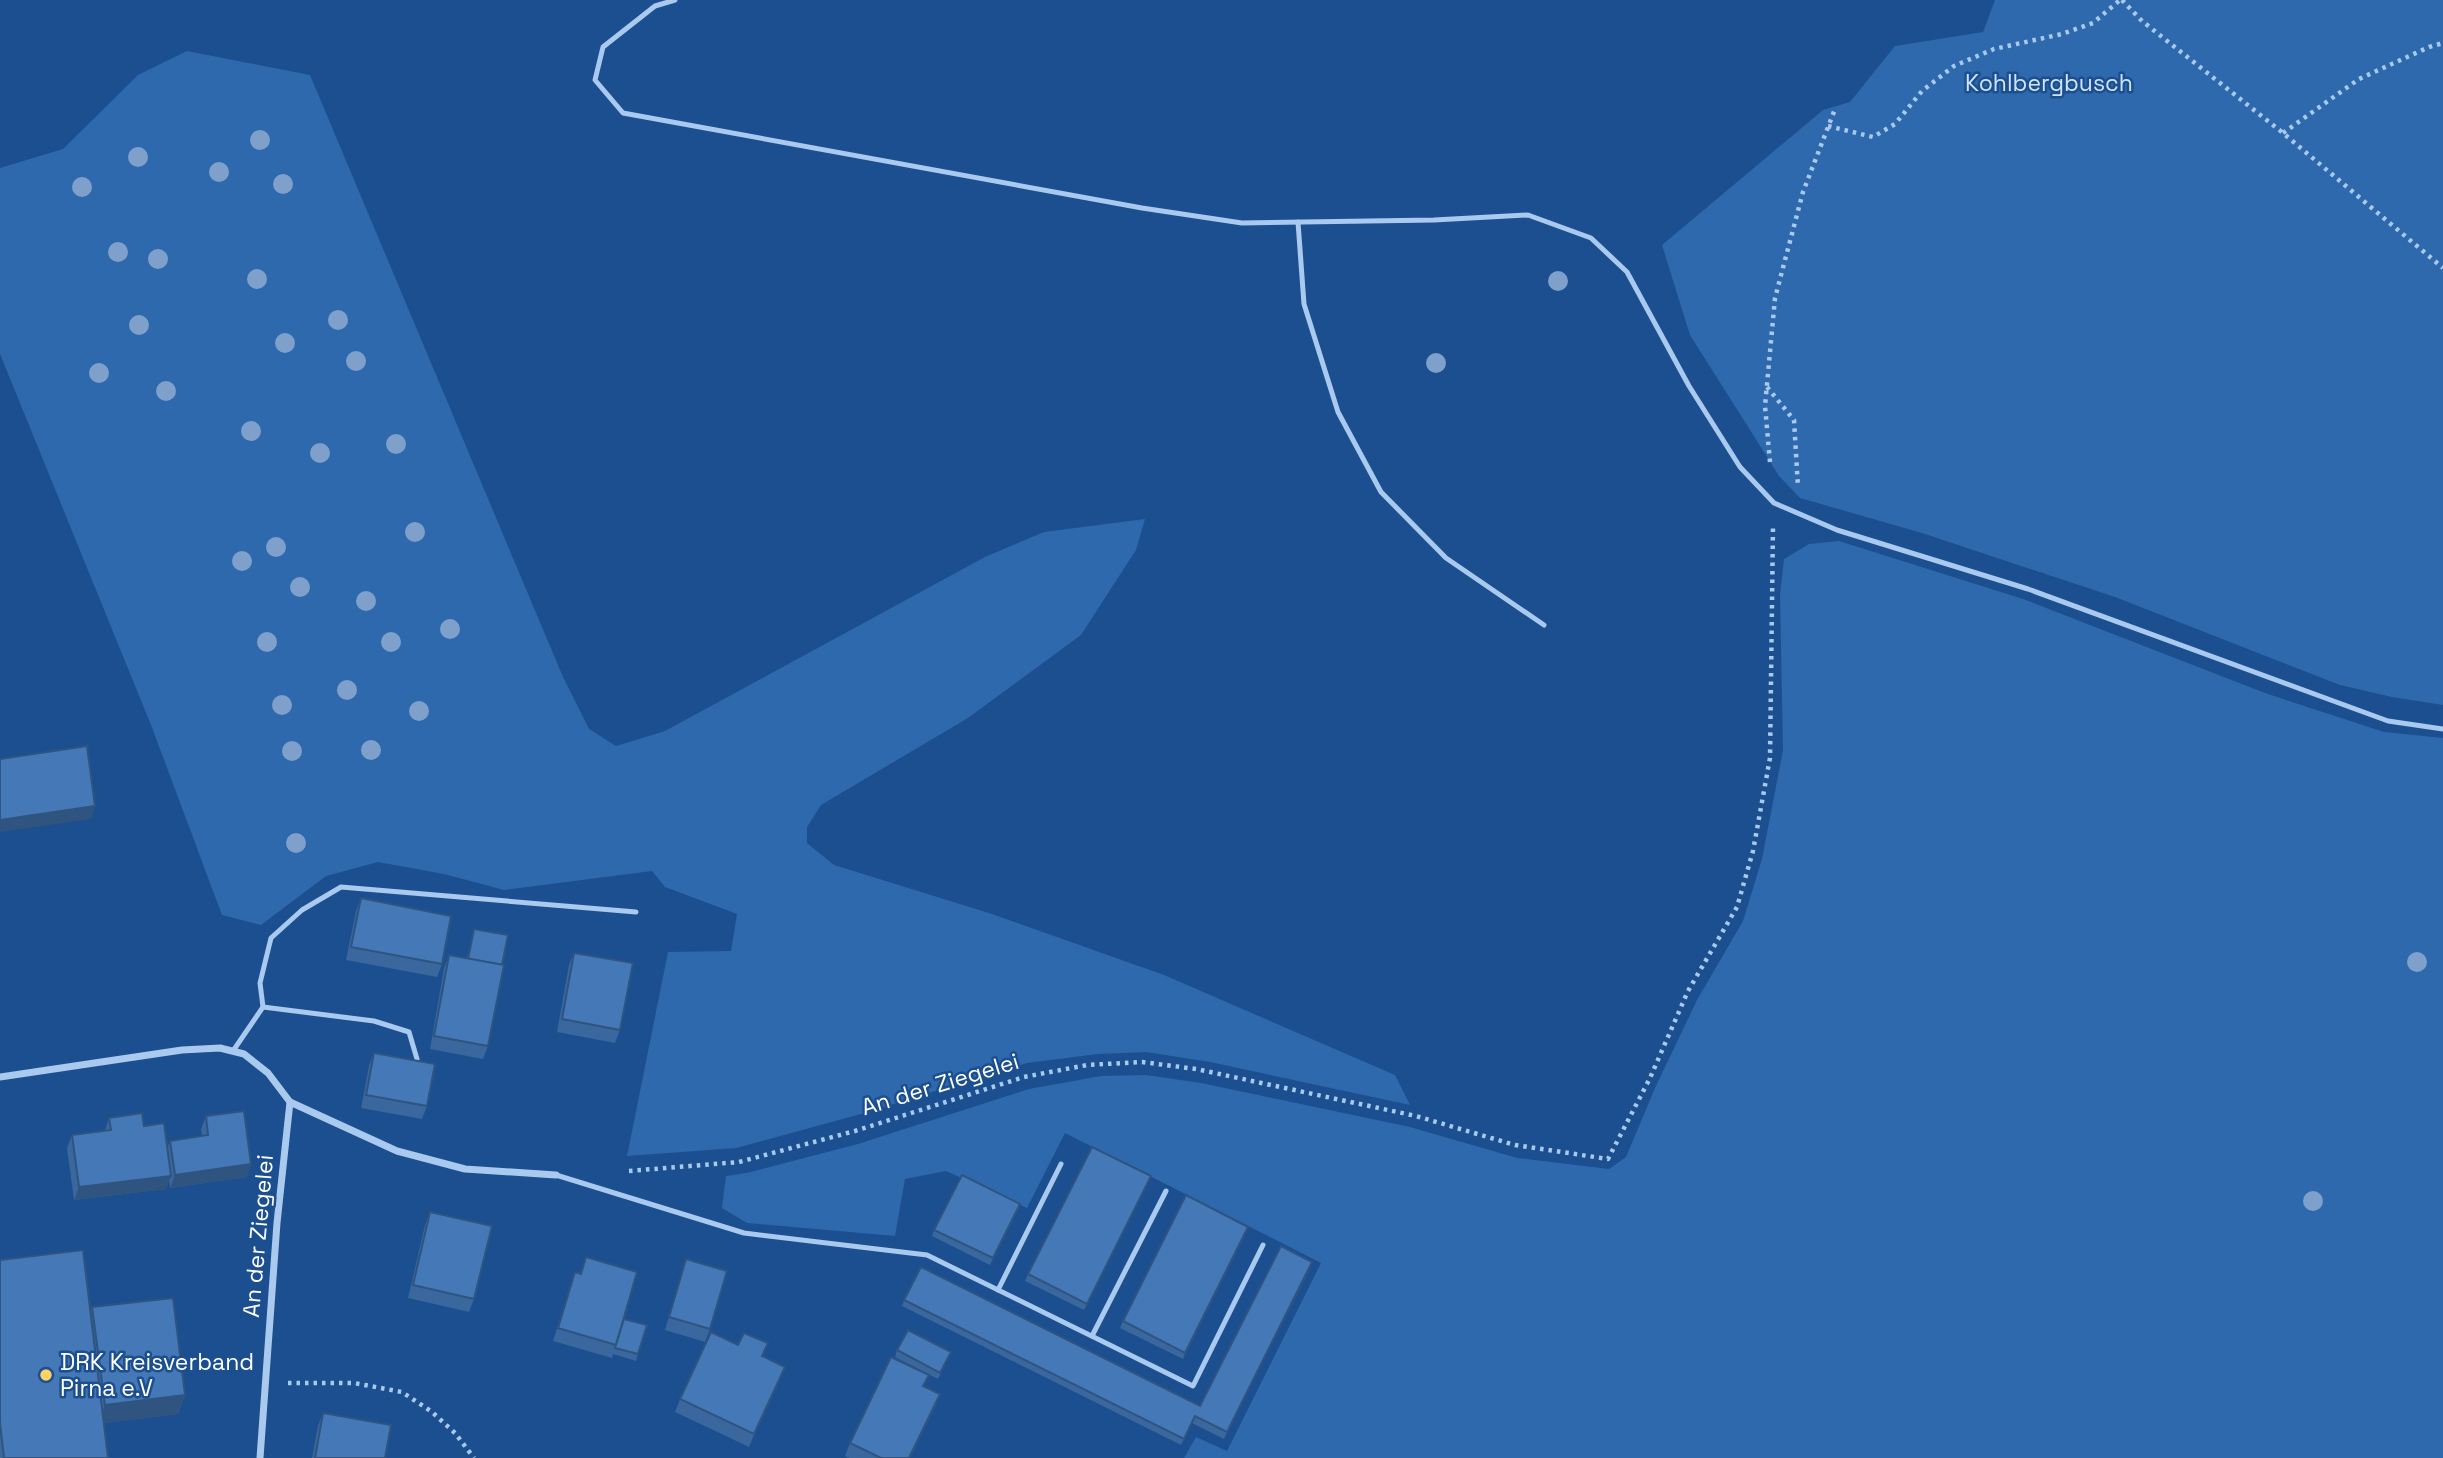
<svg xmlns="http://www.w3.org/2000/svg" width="2443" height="1458" font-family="'Space Grotesk',sans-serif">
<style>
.green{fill:#2e69ad}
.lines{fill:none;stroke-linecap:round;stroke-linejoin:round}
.path{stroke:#a9c9ee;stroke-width:4.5;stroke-dasharray:3.5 5;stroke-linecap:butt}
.lane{stroke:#a9c9ee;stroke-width:5}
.street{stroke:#a9c9ee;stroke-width:7}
.tree{fill:#7ea0ca}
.wall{fill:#3a679d}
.shaded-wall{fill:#305480}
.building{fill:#4478b7;stroke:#305480;stroke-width:2}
.poi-dot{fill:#ffd166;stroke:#1b4f8f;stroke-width:2.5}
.labels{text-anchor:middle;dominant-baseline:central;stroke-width:5;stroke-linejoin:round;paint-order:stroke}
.park-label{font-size:23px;fill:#cfe3fa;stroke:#1b4f8f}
.street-label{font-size:23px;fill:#fff;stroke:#1b4f8f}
.poi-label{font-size:23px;fill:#fff;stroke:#1b4f8f;text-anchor:start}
</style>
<rect width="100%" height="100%" fill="#1b4f8f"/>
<!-- green -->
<g class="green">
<path d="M1995 0H2443V705L2392 697 2340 685 2115 597 1922 533 1800 498 1779 476 1690 335 1662 245 1823 110 1850 102 1895 46 1983 32Z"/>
<path d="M187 51 310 75 563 677 589 729 616 746 665 731 985 557 1044 532 1145 519 1136 550 1081 635 968 718 821 805 807 827V843L834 865 989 913 1164 975 1395 1075 1410 1105 1210 1062 1146 1052 1098 1054 1027 1063 861 1114 736 1148 627 1156 668 952 731 951 737 914 665 887 652 871 504 890 444 874 378 862 326 876 261 925 222 915 151 725 0 354V168L63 149 138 75Z"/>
<path d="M1839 541 2023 599 2265 693 2384 732 2443 738V1458H1184L1196 1437 1227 1451 1321 1263 1065 1133 1027 1208 946 1171 905 1179 895 1236 747 1223 722 1208 726 1176 747 1173 858 1144 1029 1089 1101 1076 1146 1075 1201 1083 1410 1127 1517 1158 1609 1169 1626 1157 1655 1088 1697 1000 1743 921 1762 859 1783 750 1780 595 1784 559 1809 544Z"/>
</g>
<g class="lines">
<!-- path -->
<g class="path">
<path d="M2122 0 2142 21 2283 133 2443 268"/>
<path d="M1828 126 1873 137 1895 124 1922 91 1954 66 1994 49 2062 34 2093 23 2120 0"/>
<path d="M2283 133 2359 79 2429 47 2443 43"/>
<path d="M1767 387 1794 420 1798 487"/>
<path d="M1770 462 1765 406 1775 298 1803 192 1835 109"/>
<path d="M629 1171 739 1162 855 1131 1024 1077 1087 1065 1142 1062 1196 1069 1416 1116 1515 1145 1608 1159 1650 1078 1688 991 1737 907 1753 851 1770 758 1773 526"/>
<path d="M288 1383H354L402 1392 432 1412 455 1433 474 1458"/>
</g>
<!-- lane -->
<g class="lane">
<path d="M675 0 655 6 603 47 595 80 623 113 1142 208 1242 223 1434 220 1528 215 1591 238 1627 272 1689 386 1740 467 1774 503 1837 530 2028 589 2388 721 2443 729"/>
<path d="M1298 222 1304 304 1338 412 1381 492 1446 558 1544 625"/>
<path d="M263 1007 260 983 271 938 302 910 341 887 636 912"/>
<path d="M233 1051 263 1007 374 1021 409 1032 417 1059"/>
<path d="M556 1175 744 1233 927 1255 1193 1386 1263 1245"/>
<path d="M998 1290 1061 1164"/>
<path d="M1092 1336 1166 1191"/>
</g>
<!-- street -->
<g class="street">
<path d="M0 1077 182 1050 220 1048 244 1054 268 1073 290 1102 397 1151 465 1169 556 1175"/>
<path d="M260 1458 277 1223 290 1102"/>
</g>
</g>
<!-- trees -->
<g class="tree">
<circle cx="260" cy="140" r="10"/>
<circle cx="138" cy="157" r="10"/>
<circle cx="219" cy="172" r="10"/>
<circle cx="283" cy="184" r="10"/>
<circle cx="82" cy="187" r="10"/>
<circle cx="118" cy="252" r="10"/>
<circle cx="158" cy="259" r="10"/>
<circle cx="257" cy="279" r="10"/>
<circle cx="1558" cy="281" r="10"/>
<circle cx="338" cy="320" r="10"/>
<circle cx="139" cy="325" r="10"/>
<circle cx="285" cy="343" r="10"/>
<circle cx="356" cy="361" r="10"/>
<circle cx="1436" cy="363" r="10"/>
<circle cx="99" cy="373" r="10"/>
<circle cx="166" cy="391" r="10"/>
<circle cx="251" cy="431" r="10"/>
<circle cx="396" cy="444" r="10"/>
<circle cx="320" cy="453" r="10"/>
<circle cx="415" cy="532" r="10"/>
<circle cx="276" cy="547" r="10"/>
<circle cx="242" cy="561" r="10"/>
<circle cx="300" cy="587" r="10"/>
<circle cx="366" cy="601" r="10"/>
<circle cx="450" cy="629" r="10"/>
<circle cx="267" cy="642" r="10"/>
<circle cx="391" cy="642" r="10"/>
<circle cx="347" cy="690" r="10"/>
<circle cx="282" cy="705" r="10"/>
<circle cx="419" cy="711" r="10"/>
<circle cx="371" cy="750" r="10"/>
<circle cx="292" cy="751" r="10"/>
<circle cx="296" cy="843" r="10"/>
<circle cx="2417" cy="962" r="10"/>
<circle cx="2313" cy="1201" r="10"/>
</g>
<!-- wall -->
<g class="wall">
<path d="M361 898 442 964 437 977 346 960 356 911Z"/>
<path d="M474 929 488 1046 483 1059 430 1049 444 968 449 955 467 958Z"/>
<path d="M574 953 620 1030 615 1043 557 1032 569 965Z"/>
<path d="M374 1053 427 1106 422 1119 361 1108 369 1066Z"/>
<path d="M206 1116 251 1164 247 1177 170 1188 169 1180 166 1189 74 1200 67 1148 72 1135 105 1131 109 1118 144 1126 167 1148 170 1141 202 1136 201 1129Z"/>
<path d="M1148 1183 1084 1310 1025 1281 1028 1274Z"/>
<path d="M1018 1210 990 1265 932 1236 934 1230Z"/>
<path d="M430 1212 474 1299 469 1312 408 1298 425 1225Z"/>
<path d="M1246 1233 1183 1359 1120 1328 1123 1321Z"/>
<path d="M686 1259 710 1329 705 1342 665 1330Z"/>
<path d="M0 1260 90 1312 92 1307 185 1395 178 1414 104 1423 108 1458H0Z"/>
<path d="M1310 1269 1224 1439 1192 1423 1181 1445 902 1306 904 1300 1200 1406Z"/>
<path d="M575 1272 624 1319 638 1354 636 1361 613 1354 612 1358 553 1341Z"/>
<path d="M897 1350 951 1352 938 1379 895 1357Z"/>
<path d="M763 1357 785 1367 780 1380 749 1447 675 1412 680 1399Z"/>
<path d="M940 1394 935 1407 910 1458H849L845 1456 850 1443Z"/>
<path d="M323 1413 385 1458H312L318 1426Z"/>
</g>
<!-- shaded-wall -->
<g class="shaded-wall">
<path d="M95 806 91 819 0 832V820Z"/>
<path d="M251 1164 247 1177 170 1188 175 1175Z"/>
<path d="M171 1176 166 1189 74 1200 79 1187Z"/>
<path d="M1151 1176 1148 1183 1084 1310Z"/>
<path d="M1020 1204 1018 1210 990 1265 993 1258Z"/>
<path d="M1248 1227 1246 1233 1183 1359 1185 1353Z"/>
<path d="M1312 1262 1310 1269 1224 1439 1227 1432Z"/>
<path d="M785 1367 780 1380 749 1447 754 1434Z"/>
<path d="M940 1394 935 1407 910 1458H909Z"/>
<path d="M185 1395 178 1414 98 1424 105 1405Z"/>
</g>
<!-- building -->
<g class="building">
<path d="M87 746 95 806 0 820V759Z"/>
<path d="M361 898 451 916 442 964 351 947Z"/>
<path d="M474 929 508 935 502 965 468 959Z"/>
<path d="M574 953 633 963 620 1030 562 1019Z"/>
<path d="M449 955 504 965 488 1046 434 1036Z"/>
<path d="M374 1053 435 1064 427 1106 366 1095Z"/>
<path d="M244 1111 251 1164 175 1175 170 1141 208 1135 206 1116Z"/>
<path d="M142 1113 144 1126 164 1123 171 1176 79 1187 72 1135 111 1130 109 1118Z"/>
<path d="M1092 1147 1151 1176 1087 1304 1028 1274Z"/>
<path d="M962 1175 1020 1204 993 1258 934 1230Z"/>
<path d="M1186 1195 1248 1227 1185 1353 1123 1321Z"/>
<path d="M430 1212 492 1226 474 1299 413 1285Z"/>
<path d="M1281 1246 1312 1262 1227 1432 1195 1416 1184 1439 904 1300 921 1267 1200 1406Z"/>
<path d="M83 1250 108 1458H4L0 1423V1260Z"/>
<path d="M586 1257 637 1272 616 1345 558 1328 575 1272 581 1274Z"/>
<path d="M686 1259 727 1271 710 1329 669 1317Z"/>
<path d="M173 1298 185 1395 105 1405 92 1307Z"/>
<path d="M624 1319 647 1325 638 1354 615 1348Z"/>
<path d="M908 1330 951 1352 940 1373 897 1350Z"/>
<path d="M711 1332 738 1345 744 1333 768 1343 762 1356 785 1367 754 1434 680 1399Z"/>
<path d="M891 1357 929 1375 923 1386 940 1394 909 1458H881L850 1443Z"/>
<path d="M323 1413 391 1425 385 1458H315Z"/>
</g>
<!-- markers -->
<circle class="poi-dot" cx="46" cy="1375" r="7"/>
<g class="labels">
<!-- park labels -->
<g class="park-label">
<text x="2049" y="83">Kohlbergbusch</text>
</g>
<!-- street labels -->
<g class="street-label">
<text transform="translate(940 1084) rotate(-17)">An der Ziegelei</text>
<text transform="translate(258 1236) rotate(-85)">An der Ziegelei</text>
</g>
<!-- poi labels -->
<g class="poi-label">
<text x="60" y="1362">DRK Kreisverband<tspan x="60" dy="26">Pirna e.V</tspan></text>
</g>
</g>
</svg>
